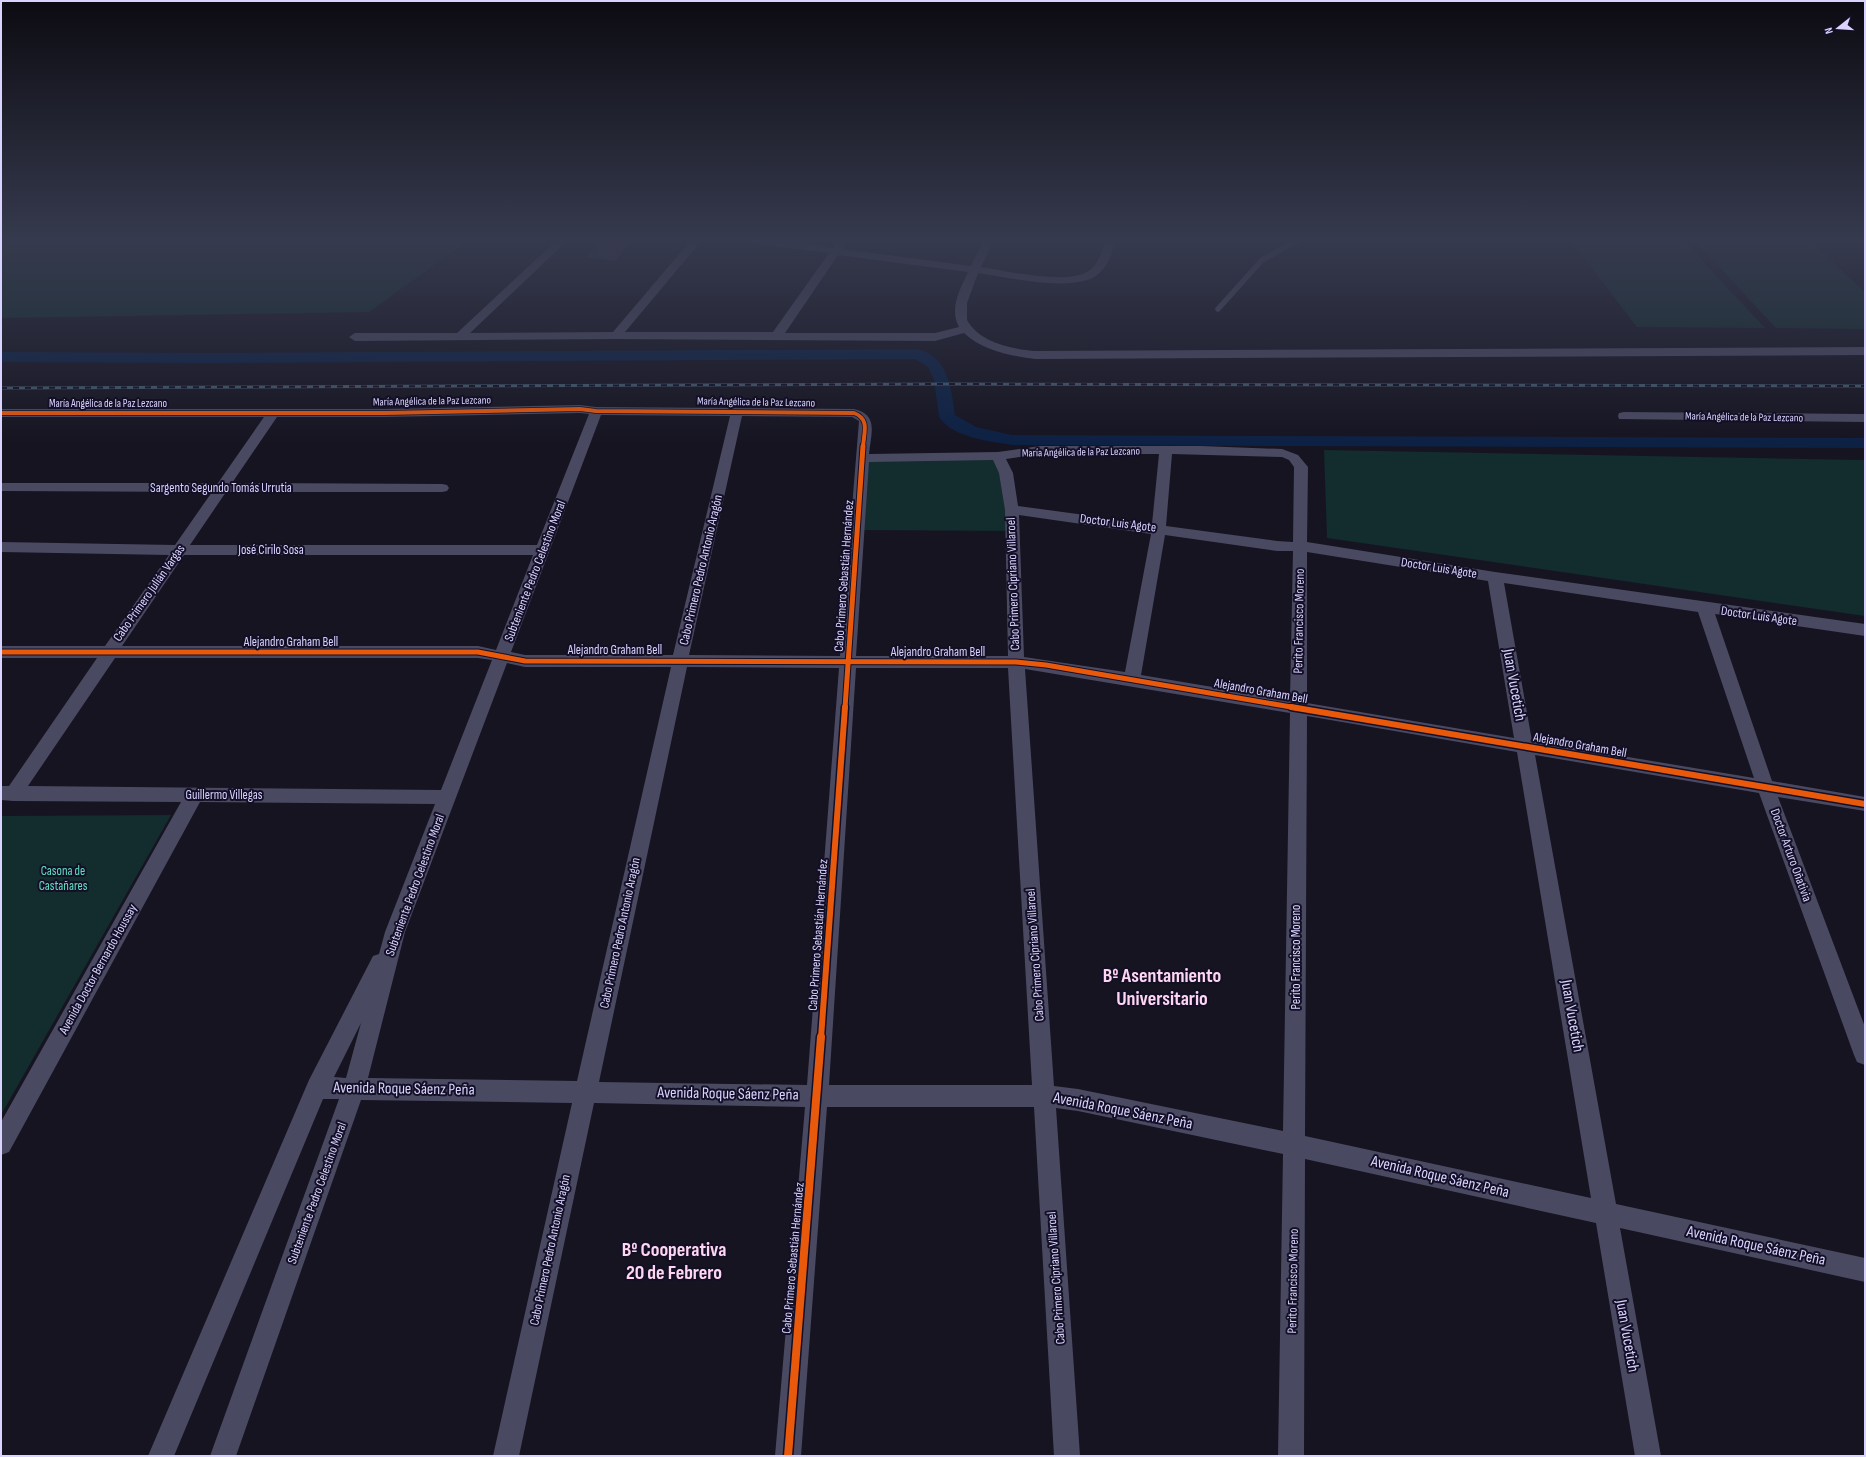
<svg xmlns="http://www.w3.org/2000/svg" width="1866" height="1457" font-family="'Sofia Sans Condensed',sans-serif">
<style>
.green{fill:#132c2d}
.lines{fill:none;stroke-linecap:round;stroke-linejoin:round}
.canal{fill:#0d2144;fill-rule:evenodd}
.building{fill:#343243}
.lane{stroke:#4a4962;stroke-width:5.5}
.street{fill:#4a4962;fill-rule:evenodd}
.rail-casing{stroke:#43596b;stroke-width:3}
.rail{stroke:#130f26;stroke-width:2;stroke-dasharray:6;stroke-linecap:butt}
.cycleway-far3-casing{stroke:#130f26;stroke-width:5.5}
.cycleway-far2-casing{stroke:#130f26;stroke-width:7}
.cycleway-far1-casing{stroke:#130f26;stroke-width:9}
.cycleway-casing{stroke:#130f26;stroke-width:11}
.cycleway-far3{stroke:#e8590c;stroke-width:4}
.cycleway-far2{stroke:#e8590c;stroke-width:5}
.cycleway-far1{stroke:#e8590c;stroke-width:6}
.cycleway{stroke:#e8590c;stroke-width:8}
.labels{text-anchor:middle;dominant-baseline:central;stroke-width:4;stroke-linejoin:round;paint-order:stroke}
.far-street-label{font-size:11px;fill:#d9d4ff;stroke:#130f26}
.street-label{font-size:13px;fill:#d9d4ff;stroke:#130f26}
.park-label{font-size:13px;fill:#5fe0c0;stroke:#130f26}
.near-street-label{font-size:16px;fill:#d9d4ff;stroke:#130f26}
.near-district-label{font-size:20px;font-weight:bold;fill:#ffd6f0;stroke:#130f26}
</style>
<rect width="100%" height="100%" fill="#161421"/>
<!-- green -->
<g class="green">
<path d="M1 240H469L369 312 1 318Z"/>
<path d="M1570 240H1683L1765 328 1637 327Z"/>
<path d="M1694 240H1809L1865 292V329L1776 328Z"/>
<path d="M1324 450 1865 460V616L1327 538Z"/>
<path d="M998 456 1012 531 858 530 863 458Z"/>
<path d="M171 815 1 1115V816Z"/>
</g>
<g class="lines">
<!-- canal -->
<path class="canal" d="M918 349C949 357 951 388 955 415L976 427 1012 435 1865 438V448L1012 445C989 441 953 438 939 417L934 380 928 367 915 359 207 363 1 362V352L207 353Z"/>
</g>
<!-- building -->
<path class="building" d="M602 240H632L615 261 586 257Z"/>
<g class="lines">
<!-- lane -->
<path class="lane" d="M1218 309 1262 260 1298 240"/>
<!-- street -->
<g class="street">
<path d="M557 240H568L470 333 613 332 691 240H702L625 332H773L829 253 752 243 747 240H778L833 248 837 241 843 240 846 243 842 249 971 266 984 240H994L981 267C1006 271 1071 286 1090 270 1099 263 1102 250 1106 240H1116C1112 252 1108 267 1097 275 1073 293 1007 277 978 273L967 303V320C980 343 1012 349 1036 351L1865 347V355L1036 359C1012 356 983 351 964 333L935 341 616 339 355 341 349 337 355 333H457ZM838 255 968 272C960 289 949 309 959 327L935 333H785Z"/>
<path d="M580 405 596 407 854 409C879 415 871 433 869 454L998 452 1040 446H1201L1282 449 1298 455 1308 467 1307 542 1495 572 1865 624V636L1715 614 1772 781 1865 797V811L1778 797 1865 1027V1065L1857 1062 1854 1055 1759 793 1535 755 1616 1204 1865 1258V1282L1620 1228 1661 1456H1635L1596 1223 1305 1159 1304 1456H1278L1283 1154 1078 1111 1056 1108 1080 1456H1054L1034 1107H827L801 1456H775L805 1107 594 1103 519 1456H493L572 1103 361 1100 236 1456H210L339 1099H323L174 1456H148L309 1080 373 956 379 954 385 932 435 804 200 802 9 1152 1 1155V1122L181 802 13 801 1 800V786H9L97 658H1V646H105L169 555 1 552V542L175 545 212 492 1 491V483H218L264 417H1V409H385ZM580 413 589 414 537 545H190L226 492H442L447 491 449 488 447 485 442 484 232 483 277 417H385ZM601 415 730 416 673 655H525L511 652ZM742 416 852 417 859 421 840 656 689 655ZM1040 454H1159L1152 524 1018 506 1013 473 1006 459ZM1172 454 1282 457 1289 460 1294 467 1293 542 1277 541 1166 526ZM993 460 999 473 1005 510 1008 656H856L869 462ZM1019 515 1151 534 1125 672 1024 657ZM1165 535 1277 551H1293L1290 700 1141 675ZM1307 552 1488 581 1514 738 1307 703ZM184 555H533L496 650 478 646H122ZM1504 583 1698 612 1754 778 1532 741ZM115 658H478L492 660 441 790 28 786ZM507 663 525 667H671L577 1081 368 1078 405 932ZM687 667 839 668 807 1085 599 1082ZM856 668H1008L1032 1085H829ZM1025 669 1290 713 1283 1131 1078 1089 1054 1086ZM1307 716 1517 752 1591 1198 1305 1136ZM361 1023 346 1078 334 1077Z"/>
<path d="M1624 412 1865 414V422L1619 419 1618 416 1619 413Z"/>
</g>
<!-- rail casing -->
<g class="rail-casing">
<path id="rail" d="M1 388 950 384 1865 386"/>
</g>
<!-- rail -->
<use href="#rail" class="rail"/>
<!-- cycleway-far3 casing -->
<g class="cycleway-far3-casing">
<path id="cycleway-far3" d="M1 413H385L580 409 596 411 854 413C870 419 864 432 863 447"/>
</g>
<!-- cycleway-far2 casing -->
<g class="cycleway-far2-casing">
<g id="cycleway-far2">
<path d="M1 652H478L525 661 1016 662 1046 665 1297 708"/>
<path d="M845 708 863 446"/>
</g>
</g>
<!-- cycleway-far1 casing -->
<g class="cycleway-far1-casing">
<g id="cycleway-far1">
<path d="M1291 707 1865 804"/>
<path d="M821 1038 845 707"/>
</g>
</g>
<!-- cycleway casing -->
<g class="cycleway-casing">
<path id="cycleway" d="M788 1456 821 1037"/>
</g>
<!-- cycleway-far3 -->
<use href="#cycleway-far3" class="cycleway-far3"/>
<!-- cycleway-far2 -->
<use href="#cycleway-far2" class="cycleway-far2"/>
<!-- cycleway-far1 -->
<use href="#cycleway-far1" class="cycleway-far1"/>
<!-- cycleway -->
<use href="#cycleway" class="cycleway"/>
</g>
<!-- sky -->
<linearGradient id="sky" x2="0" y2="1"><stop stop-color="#0c0b12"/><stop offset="0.54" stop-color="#363a4e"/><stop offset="1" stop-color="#363a4e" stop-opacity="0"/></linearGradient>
<rect width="1866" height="444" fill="url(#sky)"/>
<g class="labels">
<!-- far-street labels -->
<g class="far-street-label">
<text transform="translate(432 401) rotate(-1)">María Angélica de la Paz Lezcano</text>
<text transform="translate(756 402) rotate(1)">María Angélica de la Paz Lezcano</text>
<text x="108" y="403">María Angélica de la Paz Lezcano</text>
<text transform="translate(1744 417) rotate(1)">María Angélica de la Paz Lezcano</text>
<text transform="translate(1081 452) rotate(-1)">María Angélica de la Paz Lezcano</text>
</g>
<!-- street labels -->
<g class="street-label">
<text x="221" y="488">Sargento Segundo Tomás Urrutia</text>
<text transform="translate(1118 523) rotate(7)">Doctor Luis Agote</text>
<text x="271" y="550">José Cirilo Sosa</text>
<text transform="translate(1439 568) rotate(9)">Doctor Luis Agote</text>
<text transform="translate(701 570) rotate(-77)">Cabo Primero Pedro Antonio Aragón</text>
<text transform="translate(535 571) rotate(-69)">Subteniente Pedro Celestino Moral</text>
<text transform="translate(844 576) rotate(-86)">Cabo Primero Sebastián Hernández</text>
<text transform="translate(1013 584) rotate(-92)">Cabo Primero Cipriano Villaroel</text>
<text transform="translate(149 593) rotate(-55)">Cabo Primero Julián Vargas</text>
<text transform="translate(1759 616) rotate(8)">Doctor Luis Agote</text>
<text transform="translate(1299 621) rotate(-89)">Perito Francisco Moreno</text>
<text x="291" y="642">Alejandro Graham Bell</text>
<text x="615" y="650">Alejandro Graham Bell</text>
<text x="938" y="652">Alejandro Graham Bell</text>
<text transform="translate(1261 691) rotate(10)">Alejandro Graham Bell</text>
<text transform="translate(1580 745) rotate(10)">Alejandro Graham Bell</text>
<text x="224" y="795">Guillermo Villegas</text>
<text transform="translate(1791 855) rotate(70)">Doctor Arturo Oñativia</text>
<text transform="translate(415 885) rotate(-70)">Subteniente Pedro Celestino Moral</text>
<text transform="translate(620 933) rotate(-78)">Cabo Primero Pedro Antonio Aragón</text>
<text transform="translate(818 935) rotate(-86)">Cabo Primero Sebastián Hernández</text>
<text transform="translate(1035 955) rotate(-94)">Cabo Primero Cipriano Villaroel</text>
<text transform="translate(1296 957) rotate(-90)">Perito Francisco Moreno</text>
<text transform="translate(98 969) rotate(-61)">Avenida Doctor Bernardo Houssay</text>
<text transform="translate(317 1193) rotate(-70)">Subteniente Pedro Celestino Moral</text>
<text transform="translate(550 1250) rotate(-78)">Cabo Primero Pedro Antonio Aragón</text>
<text transform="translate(793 1258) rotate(-85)">Cabo Primero Sebastián Hernández</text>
<text transform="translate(1056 1278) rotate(-94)">Cabo Primero Cipriano Villaroel</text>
<text transform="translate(1293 1281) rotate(-89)">Perito Francisco Moreno</text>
</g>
<!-- park labels -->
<g class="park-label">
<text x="63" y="871">Casona de<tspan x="63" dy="15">Castañares</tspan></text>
</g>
<!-- near-street labels -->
<g class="near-street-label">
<text transform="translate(1514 685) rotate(80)">Juan Vucetich</text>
<text transform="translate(1572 1016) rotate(80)">Juan Vucetich</text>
<text transform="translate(404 1089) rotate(1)">Avenida Roque Sáenz Peña</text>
<text transform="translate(728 1094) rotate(1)">Avenida Roque Sáenz Peña</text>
<text transform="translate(1123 1111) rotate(11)">Avenida Roque Sáenz Peña</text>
<text transform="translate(1440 1177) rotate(13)">Avenida Roque Sáenz Peña</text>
<text transform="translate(1756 1246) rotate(12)">Avenida Roque Sáenz Peña</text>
<text transform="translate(1627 1336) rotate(80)">Juan Vucetich</text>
</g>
<!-- near-district labels -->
<g class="near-district-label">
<text x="1162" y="976">Bº Asentamiento<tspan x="1162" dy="23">Universitario</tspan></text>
<text x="674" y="1250">Bº Cooperativa<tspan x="674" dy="23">20 de Febrero</tspan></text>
</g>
</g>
<!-- border -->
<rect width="1866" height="1457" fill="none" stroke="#d9d4ff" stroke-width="4"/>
<!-- north arrow -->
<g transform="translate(1838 28) rotate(253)" stroke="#130f26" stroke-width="3" paint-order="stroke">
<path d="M0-3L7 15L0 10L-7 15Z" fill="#d9d4ff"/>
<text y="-6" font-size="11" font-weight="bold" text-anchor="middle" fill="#d9d4ff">N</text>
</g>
</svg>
